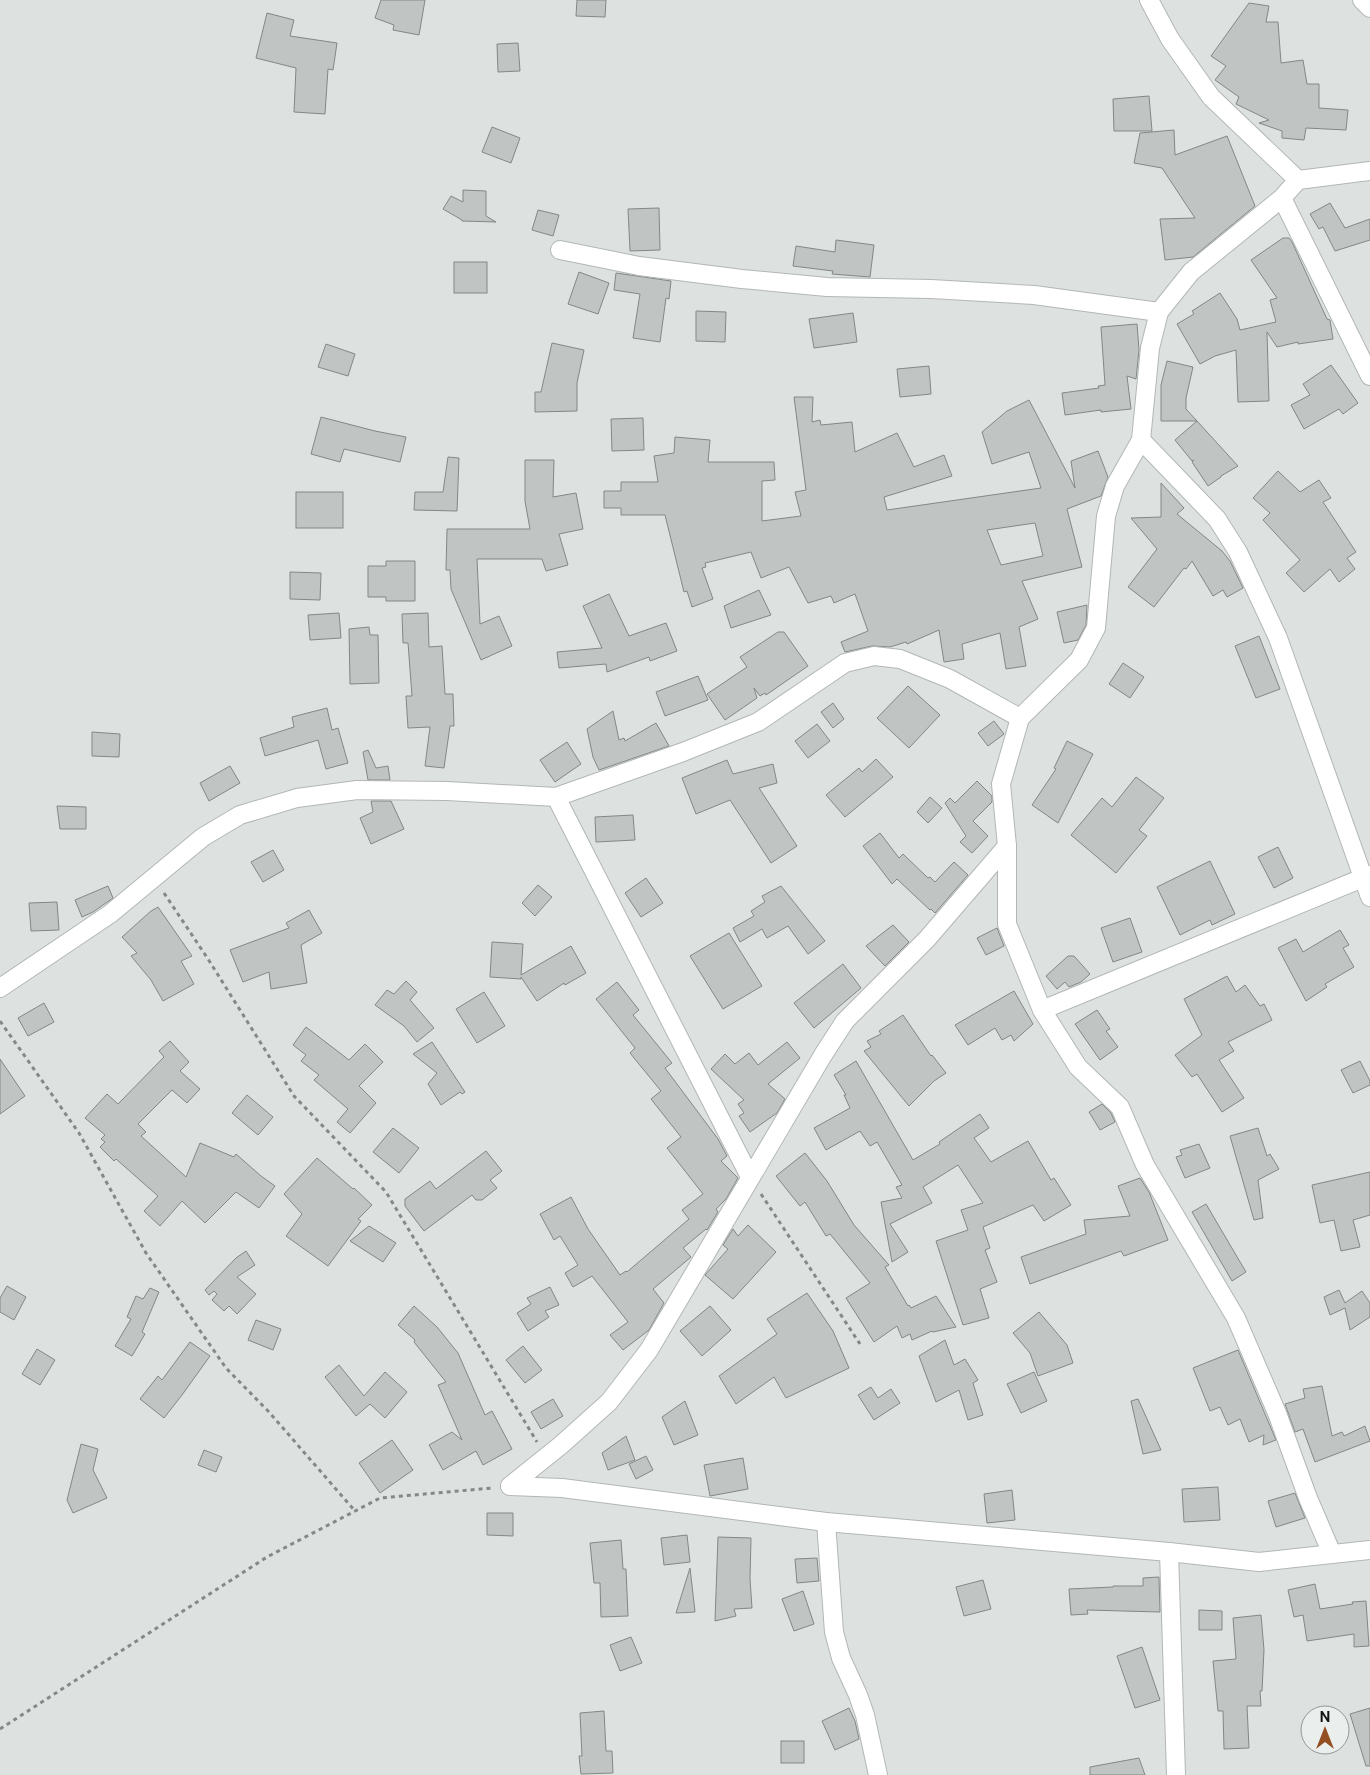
<svg xmlns="http://www.w3.org/2000/svg" width="1370" height="1775" font-family="'Public Sans',sans-serif">
<style>
.building{fill:#c0c5c3;stroke:#838786;fill-rule:evenodd}
.lines{fill:none;stroke-linecap:round;stroke-linejoin:round}
.street-casing{stroke:#b2b7b5;stroke-width:20}
.path{stroke:#858887;stroke-width:3;stroke-dasharray:4 4;stroke-linecap:butt}
.street{stroke:#fff;stroke-width:18}
</style>
<rect width="100%" height="100%" fill="#dde2e0"/>
<!-- building -->
<g class="building">
<path d="M381 0H425L419 35 393 30 394 25 375 18Z"/>
<path d="M577 0H606L605 17 576 16Z"/>
<path d="M1249 3 1269 6 1266 22H1278L1281 63 1303 60 1307 84H1319V108L1348 110 1346 130 1306 128 1304 140 1282 138V131L1259 123 1269 120 1236 104 1239 97 1215 80 1226 66 1211 56Z"/>
<path d="M267 13 294 20 290 36 337 43 333 70 328 69 325 114 294 112 296 68 256 58Z"/>
<path d="M518 43 520 71 498 72 497 44Z"/>
<path d="M1149 96 1152 131H1114L1113 99Z"/>
<path d="M492 127 520 138 511 163 482 152Z"/>
<path d="M1174 130 1175 155 1227 136 1255 206 1193 257 1165 260 1160 219 1195 218 1162 168 1134 163 1140 133Z"/>
<path d="M463 190 486 191V216L496 222 462 221V220L443 209 451 196 463 202Z"/>
<path d="M1330 203 1345 228 1370 219V240L1335 251 1323 227 1319 229 1310 214Z"/>
<path d="M659 208 660 250 630 251 628 209Z"/>
<path d="M538 210 559 215 553 236 532 230Z"/>
<path d="M1283 238H1289L1292 242 1327 319 1330 320 1333 339 1298 344V342L1277 347 1267 332 1269 401 1238 402 1236 350 1215 356 1200 364 1177 324 1194 314 1192 311 1220 293 1237 319 1240 330 1276 322 1270 300 1277 298 1251 260Z"/>
<path d="M836 240 874 245 870 277 832 274 833 271 793 266 796 246 835 252Z"/>
<rect x="454" y="262" width="33" height="31"/>
<path d="M579 272 609 283 598 314 568 304Z"/>
<path d="M616 273 671 281 669 299 666 298 660 342 633 338 640 294 614 290Z"/>
<path d="M696 311 726 312 725 342 696 341Z"/>
<path d="M853 313 857 342 814 348 809 319Z"/>
<path d="M1137 324 1139 350 1136 379 1127 376 1131 409 1101 412V410L1065 415 1062 393 1099 388 1098 386 1105 385 1101 327Z"/>
<path d="M552 343 584 350 577 383V411L535 412V392H541Z"/>
<path d="M326 344 355 354 348 376 318 367Z"/>
<path d="M1167 361 1193 367 1186 398V409L1197 421H1161V385Z"/>
<path d="M1331 365 1358 403 1343 414 1339 409 1304 429 1291 405 1310 395 1303 384Z"/>
<path d="M929 366 931 394 900 397 897 369Z"/>
<path d="M794 397H813L812 422 820 420 821 425 852 422 855 452 897 433 914 467 944 455 952 476 884 497 887 510 1041 488 1029 452 992 464 982 432 1007 411 1029 400 1075 488 1071 461 1098 451 1108 477 1101 496 1067 509 1082 567 1022 581 1038 619 1019 627 1026 666 1006 669 1000 633 962 644 964 659 944 662 939 630 907 644 906 642 890 647 872 646 845 652 841 642 868 631 855 594 834 603 831 596 808 603 789 567 761 578 751 552 705 563 706 567 702 568 713 599 692 607 687 591 684 592 665 515H621V508H604V491H621V482H658L654 456 674 453 675 437 710 440 708 462H774L775 480 762 481V521L801 516 795 492 806 490ZM1035 523 1043 556 1001 565 987 530Z"/>
<path d="M321 417 375 431 406 437 400 462 344 449 340 462 311 454Z"/>
<path d="M643 418 644 450 612 451 611 419Z"/>
<path d="M1197 421 1238 466 1221 476V477L1208 486 1192 462 1194 460 1192 461 1175 440Z"/>
<path d="M448 457 459 458 457 511 414 510 415 492H443Z"/>
<path d="M525 460H554L553 497 576 493 583 529 559 534 568 565 546 571 542 559H477L480 624 499 616 512 646 481 660 451 589 450 570H446L447 529H530L525 501Z"/>
<path d="M1278 471 1300 492 1319 480 1331 498 1323 502 1356 552 1347 558 1355 569 1339 582 1330 569 1304 592 1286 573 1300 560 1263 520 1270 513 1253 498Z"/>
<path d="M1161 483 1184 508 1177 514 1222 551 1230 561 1243 588 1227 597 1223 590 1213 596 1192 561 1186 569 1184 568 1154 607 1128 587 1157 549 1131 518 1161 517Z"/>
<rect x="296" y="492" width="47" height="36"/>
<path d="M386 561H415V601H386V597H368V566H386Z"/>
<path d="M290 572 321 573 320 600 290 599Z"/>
<path d="M759 590 771 615 731 628 724 606Z"/>
<path d="M609 594 629 636 666 623 677 651 650 661 649 657 607 672 606 664 559 668 557 652 602 648 583 606Z"/>
<path d="M1087 605 1086 625 1078 640 1064 643 1057 612Z"/>
<path d="M339 613 341 638 310 640 308 615Z"/>
<path d="M428 613 429 647 442 646 445 694H453L454 726H450L444 768 425 766 430 727 408 728 406 696H412L408 643H403L402 614Z"/>
<path d="M369 627 370 635H378L379 683 350 684 349 629Z"/>
<path d="M778 632H784L808 666 766 695 765 693 760 696 754 688 757 698 725 720 707 694 747 667 740 657Z"/>
<path d="M1259 636 1280 689 1256 698 1235 646Z"/>
<path d="M1123 663 1144 677 1130 698 1109 684Z"/>
<path d="M698 676 708 700 665 716 656 692Z"/>
<path d="M908 686 940 715 909 748 877 718Z"/>
<path d="M833 703 844 719 833 728 821 712Z"/>
<path d="M327 708 332 730 338 728 348 763 326 769 318 740 265 756 260 738 294 727 292 717Z"/>
<path d="M613 711 619 740 624 738 625 741 656 723 669 746 599 770 593 757 587 729Z"/>
<path d="M994 721 1004 734 988 746 978 733Z"/>
<path d="M817 724 830 741 808 758 795 741Z"/>
<path d="M92 732 120 734 119 757 92 756Z"/>
<path d="M1067 741 1093 754 1058 823 1032 805 1056 769 1054 768Z"/>
<path d="M567 742 581 764 555 782 540 760Z"/>
<path d="M368 750 376 768 388 766 390 780H368L363 752Z"/>
<path d="M876 759 893 777 845 817 826 795 859 768 862 772Z"/>
<path d="M727 760 733 774 773 764 777 783 759 788 797 846 771 863 730 800 696 814 682 778Z"/>
<path d="M230 766 240 783 209 801 200 783Z"/>
<path d="M1136 777 1164 798 1139 830 1147 836 1116 873 1071 835 1102 798 1112 807Z"/>
<path d="M977 781 992 796V802L973 821 988 836 972 853 960 842 966 836 945 803 950 798 955 803Z"/>
<path d="M930 797 942 808 928 823 917 812Z"/>
<path d="M371 801H391L404 829 371 844 360 818 373 812Z"/>
<path d="M57 806 86 807V829H60Z"/>
<path d="M633 815 635 840 596 842 595 817Z"/>
<path d="M880 833 899 858 903 854 928 878 930 877 935 882 954 862 968 875 935 913 931 909 930 910 897 879 892 884 863 846Z"/>
<path d="M1278 847 1293 878 1274 888 1258 857Z"/>
<path d="M273 850 284 870 263 882 251 862Z"/>
<path d="M1210 861 1235 914 1212 925 1210 920 1180 935 1157 887Z"/>
<path d="M646 878 663 903 641 917 625 893Z"/>
<path d="M538 885 552 897 535 916 522 903Z"/>
<path d="M108 886 113 898 93 912 82 917 75 900Z"/>
<path d="M781 886 825 941 808 954 788 926 767 938 762 929 740 942 733 928 754 916 751 911 765 902 762 896Z"/>
<path d="M57 902 59 930 31 931 29 903Z"/>
<path d="M158 907 192 956 181 961 194 984 163 1001 151 980 131 956 137 953 122 937 151 911Z"/>
<path d="M309 910 322 933 301 945 307 983 271 989 269 972 243 982 230 950 289 928 286 923Z"/>
<path d="M1130 918 1142 952 1113 962 1101 928Z"/>
<path d="M893 925 909 942 885 966 866 946Z"/>
<path d="M997 928 1004 946 986 955 977 938Z"/>
<path d="M1340 930 1349 945 1343 948 1354 967 1325 984 1327 987 1306 1001 1278 948 1296 939 1303 952Z"/>
<path d="M729 933 762 986 723 1009 690 956Z"/>
<path d="M492 942 523 944 521 975 571 946 586 973 565 985 564 983 537 1001 521 977V979L490 977Z"/>
<path d="M1068 956H1074L1090 974 1081 982 1069 987 1065 982 1057 989 1046 976Z"/>
<path d="M843 964 861 988 814 1028 794 1003Z"/>
<path d="M1227 976 1236 992 1245 985 1260 1006 1264 1004 1272 1020 1228 1042 1234 1051 1219 1060 1244 1098 1222 1112 1197 1074 1192 1077 1175 1055 1202 1035 1184 999Z"/>
<path d="M406 981 417 992 410 1000 434 1028 417 1042 404 1026 375 1005 387 990 394 994Z"/>
<path d="M617 982 639 1010 633 1015 672 1063 665 1068 718 1139 727 1156 721 1161 738 1178 726 1199 716 1209 718 1212 707 1230 706 1229 683 1248 691 1257 653 1289 664 1303 649 1330 623 1350 610 1335 628 1322 592 1276 573 1287 565 1273 578 1265 560 1236 554 1240 540 1214 571 1197 588 1229 620 1275 626 1271 627 1272 689 1219 682 1210 703 1194 667 1148 681 1137 651 1099 661 1091 630 1053 635 1048 596 999Z"/>
<path d="M1014 991 1033 1024 1014 1041 1011 1035 1002 1040 995 1028 968 1045 955 1025Z"/>
<path d="M484 992 505 1026 477 1043 456 1009Z"/>
<path d="M44 1003 54 1022 28 1036 18 1018Z"/>
<path d="M1097 1010 1110 1029 1106 1031 1118 1047 1100 1060 1075 1024Z"/>
<path d="M903 1015 931 1056 932 1055 946 1073 934 1081 909 1106 864 1051 871 1047 867 1041 881 1034 879 1031Z"/>
<path d="M306 1027 349 1060 365 1044 383 1062 359 1086 376 1103 350 1133 337 1122 348 1109 314 1080 319 1075 301 1061 306 1055 293 1045Z"/>
<path d="M170 1041 189 1062 180 1071 200 1089 187 1103 172 1090 138 1124 146 1132 141 1136 186 1177 200 1143 234 1157 236 1154 261 1176 275 1186 259 1208 236 1192 205 1223 182 1201 160 1226 144 1211 158 1196 116 1159 114 1161 100 1147 105 1142 101 1139 105 1135 85 1118 107 1094 118 1104 164 1057 159 1051Z"/>
<path d="M432 1042 465 1092 462 1094 460 1092 441 1105 428 1084 437 1073 413 1054Z"/>
<path d="M787 1042 800 1058 768 1084 785 1099 777 1113 750 1132 739 1116 744 1113 738 1104 744 1100 711 1069 725 1054 735 1064 749 1053 758 1065Z"/>
<path d="M0 1059 25 1096 0 1114Z"/>
<path d="M856 1061 913 1160 940 1144 939 1142 980 1114 989 1128 974 1138 991 1162 1028 1141 1051 1180 1054 1178 1071 1205 1044 1221 1033 1205 983 1227 990 1248 985 1250 997 1282 980 1289 989 1318 963 1325 936 1241 968 1230 961 1210 983 1203 958 1165 923 1187 932 1203 890 1224 908 1252 892 1262 881 1202 902 1198 896 1187 902 1185 877 1142 870 1146 860 1131 826 1150 814 1128 850 1108 844 1095H846L834 1075Z"/>
<path d="M1360 1061 1370 1081V1085L1353 1093 1341 1070Z"/>
<path d="M247 1095 273 1117 258 1135 232 1113Z"/>
<path d="M1102 1104 1111 1113 1115 1122 1100 1130 1089 1112Z"/>
<path d="M393 1128 419 1148 399 1173 373 1152Z"/>
<path d="M1258 1128 1267 1156 1270 1154 1279 1169 1258 1180 1263 1218 1254 1220 1230 1136Z"/>
<path d="M1199 1144 1210 1168 1185 1178 1176 1157 1182 1155 1180 1150Z"/>
<path d="M486 1151 502 1171 490 1180 497 1188 482 1200H476L472 1195 424 1231 405 1206V1199L430 1181 436 1189Z"/>
<path d="M805 1153 827 1181 854 1225 889 1265 885 1267 908 1306 909 1305 911 1308 936 1296 956 1327 933 1332 932 1331 912 1340 910 1334 902 1338 897 1326 874 1342 846 1298 870 1283 830 1234 826 1236 805 1202 800 1206 776 1176Z"/>
<path d="M317 1158 353 1189 354 1188 372 1205 358 1219 361 1221 328 1266 286 1236 302 1214 284 1194Z"/>
<path d="M1370 1172V1215L1353 1220 1360 1247 1341 1251 1334 1220 1320 1223 1312 1185Z"/>
<path d="M1140 1178 1149 1192 1168 1240 1124 1256 1121 1251 1030 1284 1021 1257 1086 1234 1084 1220 1130 1216 1118 1186Z"/>
<path d="M1206 1204 1246 1272 1232 1281 1192 1212Z"/>
<path d="M748 1225 776 1252 733 1299 705 1275 728 1249 723 1245 733 1229 738 1236Z"/>
<path d="M369 1226 396 1243 383 1262 350 1241Z"/>
<path d="M246 1251 255 1265 237 1277 256 1294 237 1314 229 1306 224 1311 212 1300 217 1294 214 1291 209 1295 205 1290 236 1258Z"/>
<path d="M7 1286 26 1297 14 1320 0 1312V1298Z"/>
<path d="M550 1287 559 1305 545 1311 549 1317 528 1331 517 1313 531 1304 527 1298Z"/>
<path d="M150 1288 159 1292 142 1332 145 1334 132 1356 115 1346 131 1319 127 1317 136 1296 143 1299Z"/>
<path d="M1339 1290 1345 1303 1362 1291 1370 1303V1317L1350 1330 1345 1308 1330 1315 1324 1297Z"/>
<path d="M807 1293 833 1331 849 1368 786 1398 774 1377 736 1404 719 1376 777 1334 767 1319Z"/>
<path d="M414 1306 437 1327 458 1353 485 1415 492 1411 512 1449 483 1465 476 1451 443 1470 429 1445 452 1432 462 1440 438 1385 446 1382 414 1342 415 1340 398 1325Z"/>
<path d="M710 1306 731 1330 702 1356 680 1331Z"/>
<path d="M1039 1312 1067 1345 1073 1363 1038 1376 1030 1353 1013 1333Z"/>
<path d="M256 1320 281 1329 273 1350 248 1340Z"/>
<path d="M945 1340 954 1365 965 1359 978 1380 973 1383 983 1415 968 1420 959 1390 936 1402 919 1356Z"/>
<path d="M190 1342 210 1356 182 1395 164 1418 140 1399 158 1376 162 1380Z"/>
<path d="M523 1346 542 1370 525 1383 506 1360Z"/>
<path d="M37 1349 55 1360 40 1385 22 1374Z"/>
<path d="M1238 1350 1276 1440 1263 1445 1264 1435 1249 1442 1240 1419 1228 1425 1220 1407 1210 1411 1193 1368Z"/>
<path d="M339 1365 364 1396 385 1372 407 1392 385 1418 370 1404 356 1416 325 1377Z"/>
<path d="M1034 1372 1047 1401 1021 1413 1007 1384Z"/>
<path d="M1322 1386 1332 1436 1342 1432 1344 1436 1365 1426 1370 1441 1315 1462 1303 1429 1295 1432 1285 1404 1305 1398 1303 1389Z"/>
<path d="M871 1387 878 1398 891 1389 900 1403 874 1420 858 1395Z"/>
<path d="M553 1399 563 1416 541 1429 531 1412Z"/>
<path d="M1138 1399 1161 1450 1143 1454 1131 1401Z"/>
<path d="M685 1401 698 1435 674 1445 662 1417Z"/>
<path d="M626 1436 635 1460 608 1470 602 1453Z"/>
<path d="M392 1440 413 1470 380 1493 359 1463Z"/>
<path d="M81 1444 98 1449 93 1470 107 1498 73 1513 67 1500Z"/>
<path d="M204 1450 222 1457 216 1472 198 1465Z"/>
<path d="M646 1456 653 1470 636 1479 629 1464Z"/>
<path d="M743 1458 748 1489 710 1496 704 1465Z"/>
<path d="M1218 1487 1220 1520 1184 1522 1182 1489Z"/>
<path d="M1012 1490 1015 1520 987 1523 984 1494Z"/>
<path d="M1295 1493 1305 1518 1276 1527 1268 1501Z"/>
<path d="M487 1513H513V1536L487 1535Z"/>
<path d="M687 1535 690 1562 664 1565 661 1538Z"/>
<path d="M718 1537 751 1538 750 1579 752 1608 734 1609 736 1616 715 1621Z"/>
<path d="M621 1540 623 1569H626L628 1616 601 1617 600 1583H594L590 1543Z"/>
<path d="M817 1558 819 1581 797 1583 795 1559Z"/>
<path d="M690 1568 695 1612 676 1613Z"/>
<path d="M1159 1577 1160 1612 1087 1610 1088 1614 1071 1615 1069 1589 1113 1587V1586H1143V1578Z"/>
<path d="M983 1580 991 1609 964 1616 956 1587Z"/>
<path d="M1315 1584 1320 1609 1353 1604 1352 1602 1366 1601 1369 1646 1354 1647V1634L1307 1641 1303 1615 1294 1617 1288 1590Z"/>
<path d="M803 1591 814 1624 794 1631 782 1599Z"/>
<path d="M1199 1610 1222 1611V1630H1199Z"/>
<path d="M1261 1615 1264 1650 1262 1691H1260L1261 1706H1247L1249 1748 1224 1749 1223 1711H1218L1213 1661 1236 1659 1233 1618Z"/>
<path d="M631 1637 642 1663 620 1671 610 1645Z"/>
<path d="M1142 1647 1160 1700 1135 1708 1117 1656Z"/>
<path d="M849 1708 855 1721 859 1739 835 1750 822 1721Z"/>
<path d="M1370 1708V1766H1366L1350 1714Z"/>
<path d="M604 1711 606 1751H612L613 1773 581 1774 579 1756H582L580 1713Z"/>
<rect x="781" y="1741" width="23" height="22"/>
<path d="M1139 1758 1145 1775H1090V1767Z"/>
</g>
<g class="lines">
<!-- street casing -->
<g class="street-casing">
<g id="street">
<path d="M1149 0 1170 39 1211 97 1298 180"/>
<path d="M1362 0 1370 8"/>
<path d="M1282 198 1370 376"/>
<path d="M560 250 639 266 742 279 827 287 931 289 1034 295 1159 312"/>
<path d="M1141 440 1217 519 1238 552 1278 638 1370 897"/>
<path d="M556 797 750 1177"/>
<path d="M0 988 110 914 203 837 240 815 297 798 357 790 447 791 556 797 683 752 758 722 845 663 874 656 900 659 950 679 1020 718"/>
<path d="M1042 1010 1370 875"/>
<path d="M510 1486 562 1488 826 1522 1169 1552 1259 1562 1370 1550"/>
<path d="M510 1486 561 1445 609 1402 649 1350 823 1055 845 1021 927 939 1007 846"/>
<path d="M826 1522 834 1632 841 1658 858 1695 865 1715 878 1775"/>
<path d="M1169 1552 1176 1775"/>
<path d="M1332 1554 1308 1498 1277 1413 1236 1318 1145 1165 1120 1107 1078 1067 1042 1010 1007 924V846L1001 784 1020 718 1079 660 1096 628 1106 516 1115 486 1141 440 1150 348 1159 312 1191 272 1282 198 1298 180 1370 171"/>
</g>
</g>
<!-- path -->
<g class="path">
<path d="M164 893 208 959 294 1096 386 1192 537 1442"/>
<path d="M0 1021 79 1133 146 1253 226 1368 269 1412 355 1511"/>
<path d="M761 1194 860 1344"/>
<path d="M0 1729 267 1557 380 1498 492 1488"/>
</g>
<!-- street -->
<use href="#street" class="street"/>
</g>
<!-- north arrow -->
<g transform="translate(1325 1730)"><circle r="24" fill="#eaefed" stroke="#939795"/>
<path d="M0-4L9 19L0 12L-9 19Z" fill="#934f22"/>
<text y="-8" font-size="14" font-weight="bold" text-anchor="middle" fill="#111312">N</text>
</g>
</svg>
